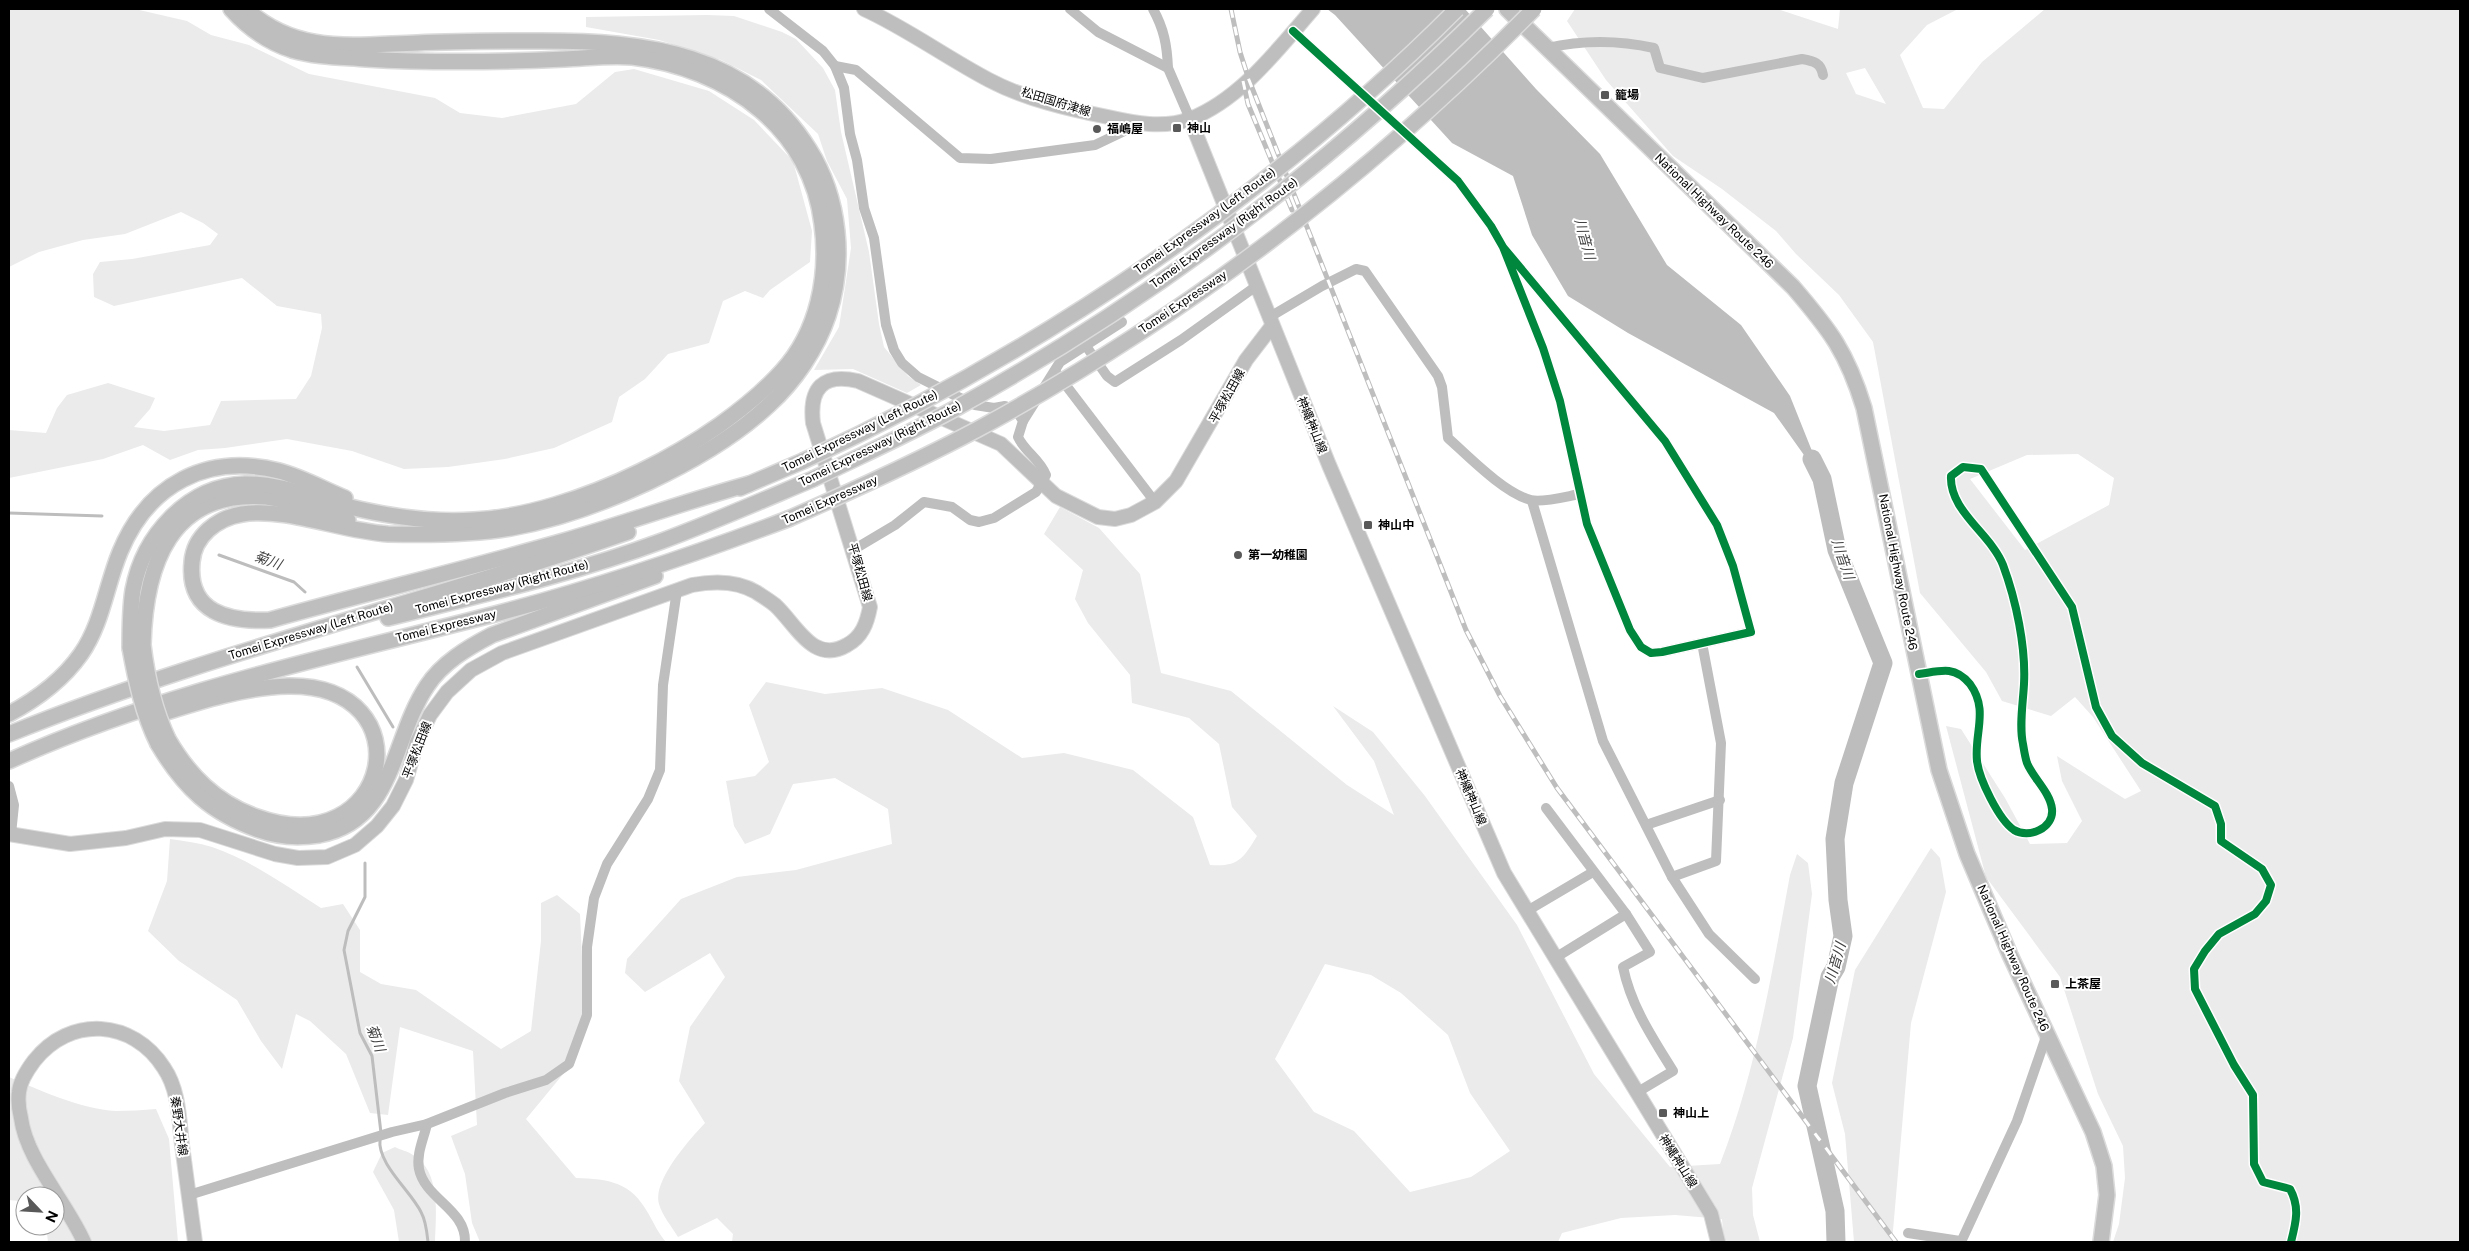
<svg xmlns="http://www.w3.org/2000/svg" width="2469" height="1251" font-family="'Public Sans','Noto Sans JP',sans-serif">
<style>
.green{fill:#ebebeb;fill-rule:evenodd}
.water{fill:#bdbdbd}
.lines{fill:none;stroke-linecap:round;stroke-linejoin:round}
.stream{stroke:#bdbdbd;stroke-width:3}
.river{stroke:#bdbdbd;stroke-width:19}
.major-casing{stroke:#dbdbdb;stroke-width:16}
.highway-casing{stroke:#dbdbdb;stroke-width:18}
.minor{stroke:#bebebe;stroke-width:10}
.major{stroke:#bebebe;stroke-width:14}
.highway{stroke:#bebebe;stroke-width:15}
.rail-casing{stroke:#bebebe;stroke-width:5}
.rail{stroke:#fff;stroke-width:3;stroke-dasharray:9;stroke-linecap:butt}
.highway-bridge-casing{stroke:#dbdbdb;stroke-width:18;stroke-linecap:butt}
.highway-bridge{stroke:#bebebe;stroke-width:15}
.cycleway-casing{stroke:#fff;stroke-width:11}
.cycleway{stroke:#00873e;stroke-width:8}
.poi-dot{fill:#595959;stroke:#fff;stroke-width:2}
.labels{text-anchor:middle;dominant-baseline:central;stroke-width:4;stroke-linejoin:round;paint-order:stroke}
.poi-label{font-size:12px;font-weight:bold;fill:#000;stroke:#fff;text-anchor:start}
.street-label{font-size:12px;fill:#000;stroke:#fff}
.water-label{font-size:14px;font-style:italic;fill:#424242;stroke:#fff}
</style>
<rect width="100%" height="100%" fill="#fff"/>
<!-- green -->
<g class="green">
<path d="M9 9H135L187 21 211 35 249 45 309 74 435 98 460 113 502 118 576 104 615 72 634 69 709 91 754 120 793 161 812 231 810 262 770 290 763 298 745 291 723 301 709 343 668 354 645 379 619 397 612 422 554 448 505 459 448 467 404 469 352 451 287 439 225 448 198 450 170 460 143 445 103 459 9 478V430L46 433 57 408 67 395 108 383 155 398 150 409 134 427 164 431 210 425 221 401 296 399 311 376 322 328 321 314 277 306 242 278 114 306 94 297 93 274 100 262 132 259 210 245 218 234 203 223 181 212 125 234 83 240 39 252 9 267Z"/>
<path d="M1575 9H1777L1838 29 1840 9H1958L1927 25 1900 55 1923 108 1944 109 1982 62 2045 9H2460V1242H2113L2119 1224 2125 1178 2123 1146 2098 1094 2060 977 1986 877 1946 726 1961 729 2005 798 2030 844 2067 843 2082 821 2062 781 2057 756 2125 799 2141 791 2093 717 2075 697 2051 716 2002 701 1986 672 1920 593 1873 342 1839 295 1796 254 1776 231 1722 189 1673 156 1606 80 1567 21ZM1865 68 1886 104 1856 94 1846 73ZM2078 454 2114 478 2109 505 2025 550 1970 479 2027 455Z"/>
<path d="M707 15 734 16 782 32 796 39 823 68 835 90 841 132 869 252 879 324 884 347 908 376 921 385 907 393 853 369 814 370 839 327 851 248 847 199 827 161 818 134 761 80 721 60 659 40 586 27V17Z"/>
<path d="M1060 507 1099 528 1140 574 1161 673 1231 691 1347 785 1394 815 1374 761 1333 706 1373 732 1425 796 1517 925 1594 1074 1670 1167 1720 1164C1756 1072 1772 972 1790 875L1797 854 1808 863 1812 894 1793 1038 1752 1188 1753 1215 1760 1242H1724L1722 1219 1675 1215 1621 1218 1562 1233 1558 1242H732L733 1234 717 1218 678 1237C672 1227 662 1215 659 1204 652 1181 690 1139 705 1123L679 1081 690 1027 725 977 710 953 645 992 625 973 627 959 681 899 737 877 796 870 892 844 888 809 835 778 793 784 770 834 745 844 734 826 726 781 755 776 769 762 749 705 766 682 825 694 882 688 948 710 1022 758 1064 753 1133 770 1193 817 1210 865C1238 867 1243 859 1257 836L1232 807 1219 744 1189 718 1132 703 1130 675 1088 623 1075 599 1083 570 1044 534ZM1325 964 1371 975 1401 993 1448 1035 1470 1093 1510 1151 1471 1177 1410 1192 1354 1131 1314 1112 1275 1059Z"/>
<path d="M170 839C184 841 199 843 212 847 251 860 287 887 321 908L343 904 360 930V972L381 984 416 990 501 1049 531 1031 541 941V903L557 895 580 914 585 1022 564 1073 526 1119 576 1178C609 1179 631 1182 648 1213 654 1223 658 1233 666 1242H480L472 1223 465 1174 451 1136 477 1125 473 1051 400 1027 388 1115 370 1113 346 1054 310 1021 296 1014 282 1069 261 1041 237 1000 179 961 148 931 167 881Z"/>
<path d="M1931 848 1940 858 1946 892 1911 1023 1892 1242H1854L1845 1134 1832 1083 1855 970Z"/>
<path d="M9 1077C42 1091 80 1109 116 1111 129 1111 143 1110 156 1109L169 1139 178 1242H48L46 1226H55V1196H25V1206L19 1201 9 1200Z"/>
<path d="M395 1147C400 1150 408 1151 413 1155 441 1171 436 1215 435 1242H399L394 1210 373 1172 382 1153Z"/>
</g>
<!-- water -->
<path class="water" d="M1327 9H1465L1536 89 1600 154 1667 265 1741 325 1790 396 1826 486 1774 413 1628 333 1568 296 1532 235 1513 176 1452 143 1335 15Z"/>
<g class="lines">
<!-- stream -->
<g class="stream">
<path d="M9 513 102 516"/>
<path d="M219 555 294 582 305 592"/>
<path d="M357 667 393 727"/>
<path d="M365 863V897L348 931 344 950 360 1033 372 1056 381 1133"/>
<path d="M380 1139C377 1164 411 1191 421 1212 426 1221 427 1232 428 1242"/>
</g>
<!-- river -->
<path class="river" d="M1812 459 1822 479 1837 550 1883 663 1844 783 1835 839 1838 900 1843 936 1836 967 1830 977 1807 1086 1835 1211 1836 1242"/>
<!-- major casing -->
<g class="major-casing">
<g id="major">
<path d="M864 9C906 28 947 58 989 80 1025 99 1068 109 1108 117 1135 123 1163 129 1190 119 1241 99 1278 49 1313 9"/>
<path d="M1190 119 1329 465 1504 873 1711 1214 1718 1242"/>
<path d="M9 834 70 844 126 838 165 829 200 830 275 854 298 858 327 857 355 845 377 826 393 806 406 780 417 742 430 715 447 692 471 670 502 653 692 585C713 581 736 580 756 592 762 596 769 600 775 605 796 624 813 665 847 645 862 637 867 623 870 607L813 423C809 388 823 373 858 381L1001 444 1056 496 1098 517 1115 519 1131 515 1155 502 1176 481 1246 360 1272 326"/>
<path d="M84 1242C67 1203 26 1159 21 1118 19 1110 18 1099 19 1092 20 1081 28 1069 34 1061 70 1015 133 1019 164 1068 179 1090 179 1119 182 1145 186 1177 191 1210 195 1242"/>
</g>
</g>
<!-- highway casing -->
<g class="highway-casing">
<g id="highway">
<path d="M246 9C297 55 353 45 417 43 458 41 499 41 541 41 645 41 749 52 809 149 840 198 846 262 828 316 817 349 795 381 769 405 708 462 594 513 511 528 471 535 429 535 388 534 341 531 286 507 242 514 217 518 194 536 192 562 187 613 229 622 270 620 367 593 466 569 564 541 626 523 687 501 749 484"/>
<path d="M1507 9 1793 287C1830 330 1847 352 1864 408L1939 770 1967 854 2010 955 2093 1132 2104 1166 2107 1195 2101 1242"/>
<path d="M740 488 803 461"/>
<path d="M388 618C480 595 573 574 662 541 713 522 763 500 813 479"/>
<path d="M143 645C145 566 170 489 266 497 294 500 320 514 348 520"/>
<path d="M130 648C130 629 130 609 133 590 143 536 187 486 245 484 279 483 310 497 342 505 385 516 430 523 474 520 574 515 715 445 782 371 818 332 829 275 822 224 817 180 795 139 760 110 725 80 677 62 632 57 609 55 588 58 565 59 500 62 432 63 366 59 342 57 316 57 292 50 268 42 247 27 231 9"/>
<path d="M9 714C37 699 62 681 81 654 102 624 106 586 120 552 148 484 207 453 279 471 302 477 323 489 345 498"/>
<path d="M151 717C195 703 242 687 288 686 428 684 391 865 257 817 216 803 189 775 168 739"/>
<path d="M9 734C210 652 423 604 628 532"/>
<path d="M158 744C184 788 211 813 259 830 278 837 299 838 319 835 395 821 391 740 427 686 442 663 467 648 492 635L655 576"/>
<path d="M9 761C166 690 334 656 499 613 597 587 693 555 788 519"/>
</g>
</g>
<!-- minor -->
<g class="minor">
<path d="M769 9 823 51 835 66 844 88 850 134 857 160 864 208 874 238 886 325 894 350 902 363 918 377 954 395 975 405 994 408 1005 406 1018 413 1023 421 1018 437C1025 452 1040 459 1046 475L1036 492 994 518 979 522 970 520 952 507 924 502 895 525 853 550"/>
<path d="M1070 9 1098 32 1168 68 1190 119"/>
<path d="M1153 9C1164 29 1167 45 1168 68"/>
<path d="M1293 31 1458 181 1491 226 1503 247 1543 348 1560 401 1587 524 1630 630 1641 647 1651 653 1662 652 1751 632 1733 566 1717 525 1665 441 1503 247"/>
<path d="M1547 48C1582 40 1618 40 1654 48L1660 68 1703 78 1802 59C1814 61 1821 63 1823 75"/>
<path d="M835 66 856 70 960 158 991 159 1095 145 1139 124"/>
<path d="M1268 318 1322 286 1356 269 1365 271 1438 376 1442 387 1448 438C1468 456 1505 494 1531 500 1542 503 1568 496 1580 494"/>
<path d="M1086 346 1107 376 1115 382 1181 340 1255 287"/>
<path d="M1055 371 1155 502"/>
<path d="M1023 421 1060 362 1122 322"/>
<path d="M1532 501 1603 741 1672 877 1709 934 1755 979"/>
<path d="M1919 674C1928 673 1939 670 1949 671 1957 672 1965 678 1970 684 1989 710 1974 733 1977 761 1979 779 1999 820 2014 830 2029 839 2054 828 2052 809 2050 792 2033 778 2027 763 2025 757 2024 750 2023 744 2019 726 2023 703 2024 684 2026 647 2016 600 2003 565 1991 534 1949 511 1951 476L1963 467 1981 469 2072 607 2096 707 2112 736 2142 763 2215 806 2221 824V841L2262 869 2271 885 2266 901 2255 914 2219 934 2205 951 2194 969 2195 989 2234 1065 2253 1095 2254 1164 2263 1182 2290 1189C2300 1207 2296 1222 2291 1242"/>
<path d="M9 786 14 805 11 834"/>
<path d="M1546 808 1626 914 1650 952 1623 967C1631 1006 1652 1037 1673 1071L1636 1093"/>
<path d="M1646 825 1720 800"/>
<path d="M1672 877 1716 861 1721 743 1702 643"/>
<path d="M1527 911 1593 872"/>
<path d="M1555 958 1626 914"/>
<path d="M427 1124C424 1138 416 1154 419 1169 425 1199 466 1209 465 1242"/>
<path d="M189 1195 392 1132 427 1124 505 1093 546 1080 569 1064 587 1015V947L594 898 607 864 648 799 660 770 663 685 677 590"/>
<path d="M1908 1233 1960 1241"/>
<path d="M1961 1242 2017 1121 2047 1034"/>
</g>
<!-- major -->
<use href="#major" class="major"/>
<!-- highway -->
<use href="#highway" class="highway"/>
<!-- rail casing -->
<g class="rail-casing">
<g id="rail">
<path d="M1231 9 1240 52 1249 80 1466 630 1500 696 1557 788 1896 1242"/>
<path d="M1243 81 1248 104 1292 210"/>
</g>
</g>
<!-- rail -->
<use href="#rail" class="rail"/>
<!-- highway-bridge casing -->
<g class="highway-bridge-casing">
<g id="highway-bridge">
<path d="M803 461C1039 353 1274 193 1457 9"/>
<path d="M813 479C862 455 911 433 958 407 1152 300 1330 165 1487 9"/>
<path d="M788 519C852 491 916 462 978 429 1183 318 1371 175 1534 9"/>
<path d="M143 645C147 678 154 709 168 739"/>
<path d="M130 648C136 681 143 714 158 744"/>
</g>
</g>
<!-- highway-bridge -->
<use href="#highway-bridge" class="highway-bridge"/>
<!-- cycleway casing -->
<g class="cycleway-casing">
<g id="cycleway">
<path d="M1293 31 1458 181 1491 226 1503 247 1543 348 1560 401 1587 524 1630 630 1641 647 1651 653 1662 652 1751 632 1733 566 1717 525 1665 441 1503 247"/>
<path d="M1919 674C1928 673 1939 670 1949 671 1957 672 1965 678 1970 684 1989 710 1974 733 1977 761 1979 779 1999 820 2014 830 2029 839 2054 828 2052 809 2050 792 2033 778 2027 763 2025 757 2024 750 2023 744 2019 726 2023 703 2024 684 2026 647 2016 600 2003 565 1991 534 1949 511 1951 476L1963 467 1981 469 2072 607 2096 707 2112 736 2142 763 2215 806 2221 824V841L2262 869 2271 885 2266 901 2255 914 2219 934 2205 951 2194 969 2195 989 2234 1065 2253 1095 2254 1164 2263 1182 2290 1189C2300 1207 2296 1222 2291 1242"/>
</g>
</g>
<!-- cycleway -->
<use href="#cycleway" class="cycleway"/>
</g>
<!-- markers -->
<g class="poi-dot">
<rect x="1600" y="90" width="10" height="10" rx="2.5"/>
<rect x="1172" y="123" width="10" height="10" rx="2.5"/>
<circle cx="1097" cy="129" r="5"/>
<rect x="1363" y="520" width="10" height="10" rx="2.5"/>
<circle cx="1238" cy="555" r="5"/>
<rect x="2050" y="979" width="10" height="10" rx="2.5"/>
<rect x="1658" y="1108" width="10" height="10" rx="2.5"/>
</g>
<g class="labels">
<!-- poi labels -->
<g class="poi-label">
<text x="1615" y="95">籠場</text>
<text x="1187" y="128">神山</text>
<text x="1107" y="129">福嶋屋</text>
<text x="1378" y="525">神山中</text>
<text x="1248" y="555">第一幼稚園</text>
<text x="2065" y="984">上茶屋</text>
<text x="1673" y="1113">神山上</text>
</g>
<!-- street labels -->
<g class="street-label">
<text transform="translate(1056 102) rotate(17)">松田国府津線</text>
<text transform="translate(1714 211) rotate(44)">National Highway Route 246</text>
<text transform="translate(1205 221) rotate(-36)">Tomei Expressway (Left Route)</text>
<text transform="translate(1224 233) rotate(-36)">Tomei Expressway (Right Route)</text>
<text transform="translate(1183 302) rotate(-34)">Tomei Expressway</text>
<text transform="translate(1227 396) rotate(-61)">平塚松田線</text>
<text transform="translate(1312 425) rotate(68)">神縄神山線</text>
<text transform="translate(860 431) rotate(-26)">Tomei Expressway (Left Route)</text>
<text transform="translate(880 444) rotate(-26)">Tomei Expressway (Right Route)</text>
<text transform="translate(830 500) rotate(-24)">Tomei Expressway</text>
<text transform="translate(860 572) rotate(74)">平塚松田線</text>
<text transform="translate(1898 572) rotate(79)">National Highway Route 246</text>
<text transform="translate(502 587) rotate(-15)">Tomei Expressway (Right Route)</text>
<text transform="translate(446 626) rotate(-14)">Tomei Expressway</text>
<text transform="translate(311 631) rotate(-17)">Tomei Expressway (Left Route)</text>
<text transform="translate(417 750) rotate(-69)">平塚松田線</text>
<text transform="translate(1471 797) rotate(67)">神縄神山線</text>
<text transform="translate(2013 958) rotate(66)">National Highway Route 246</text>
<text transform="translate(179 1126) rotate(82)">秦野大井線</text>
<text transform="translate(1678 1161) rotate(58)">神縄神山線</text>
</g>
<!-- water labels -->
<g class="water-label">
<text transform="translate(1585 239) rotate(75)">川音川</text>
<text transform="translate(1843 559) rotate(71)">川音川</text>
<text transform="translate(268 560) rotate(20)">菊川</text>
<text transform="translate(1835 963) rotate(-74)">川音川</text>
<text transform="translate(376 1038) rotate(69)">菊川</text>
</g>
</g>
<!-- border -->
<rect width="2469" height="1251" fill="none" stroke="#000000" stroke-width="20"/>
<!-- north arrow -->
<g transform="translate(40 1211) rotate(115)"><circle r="24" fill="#ffffff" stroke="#999999"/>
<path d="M0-4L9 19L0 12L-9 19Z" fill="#595959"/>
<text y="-8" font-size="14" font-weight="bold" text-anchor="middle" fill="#000000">N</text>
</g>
</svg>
